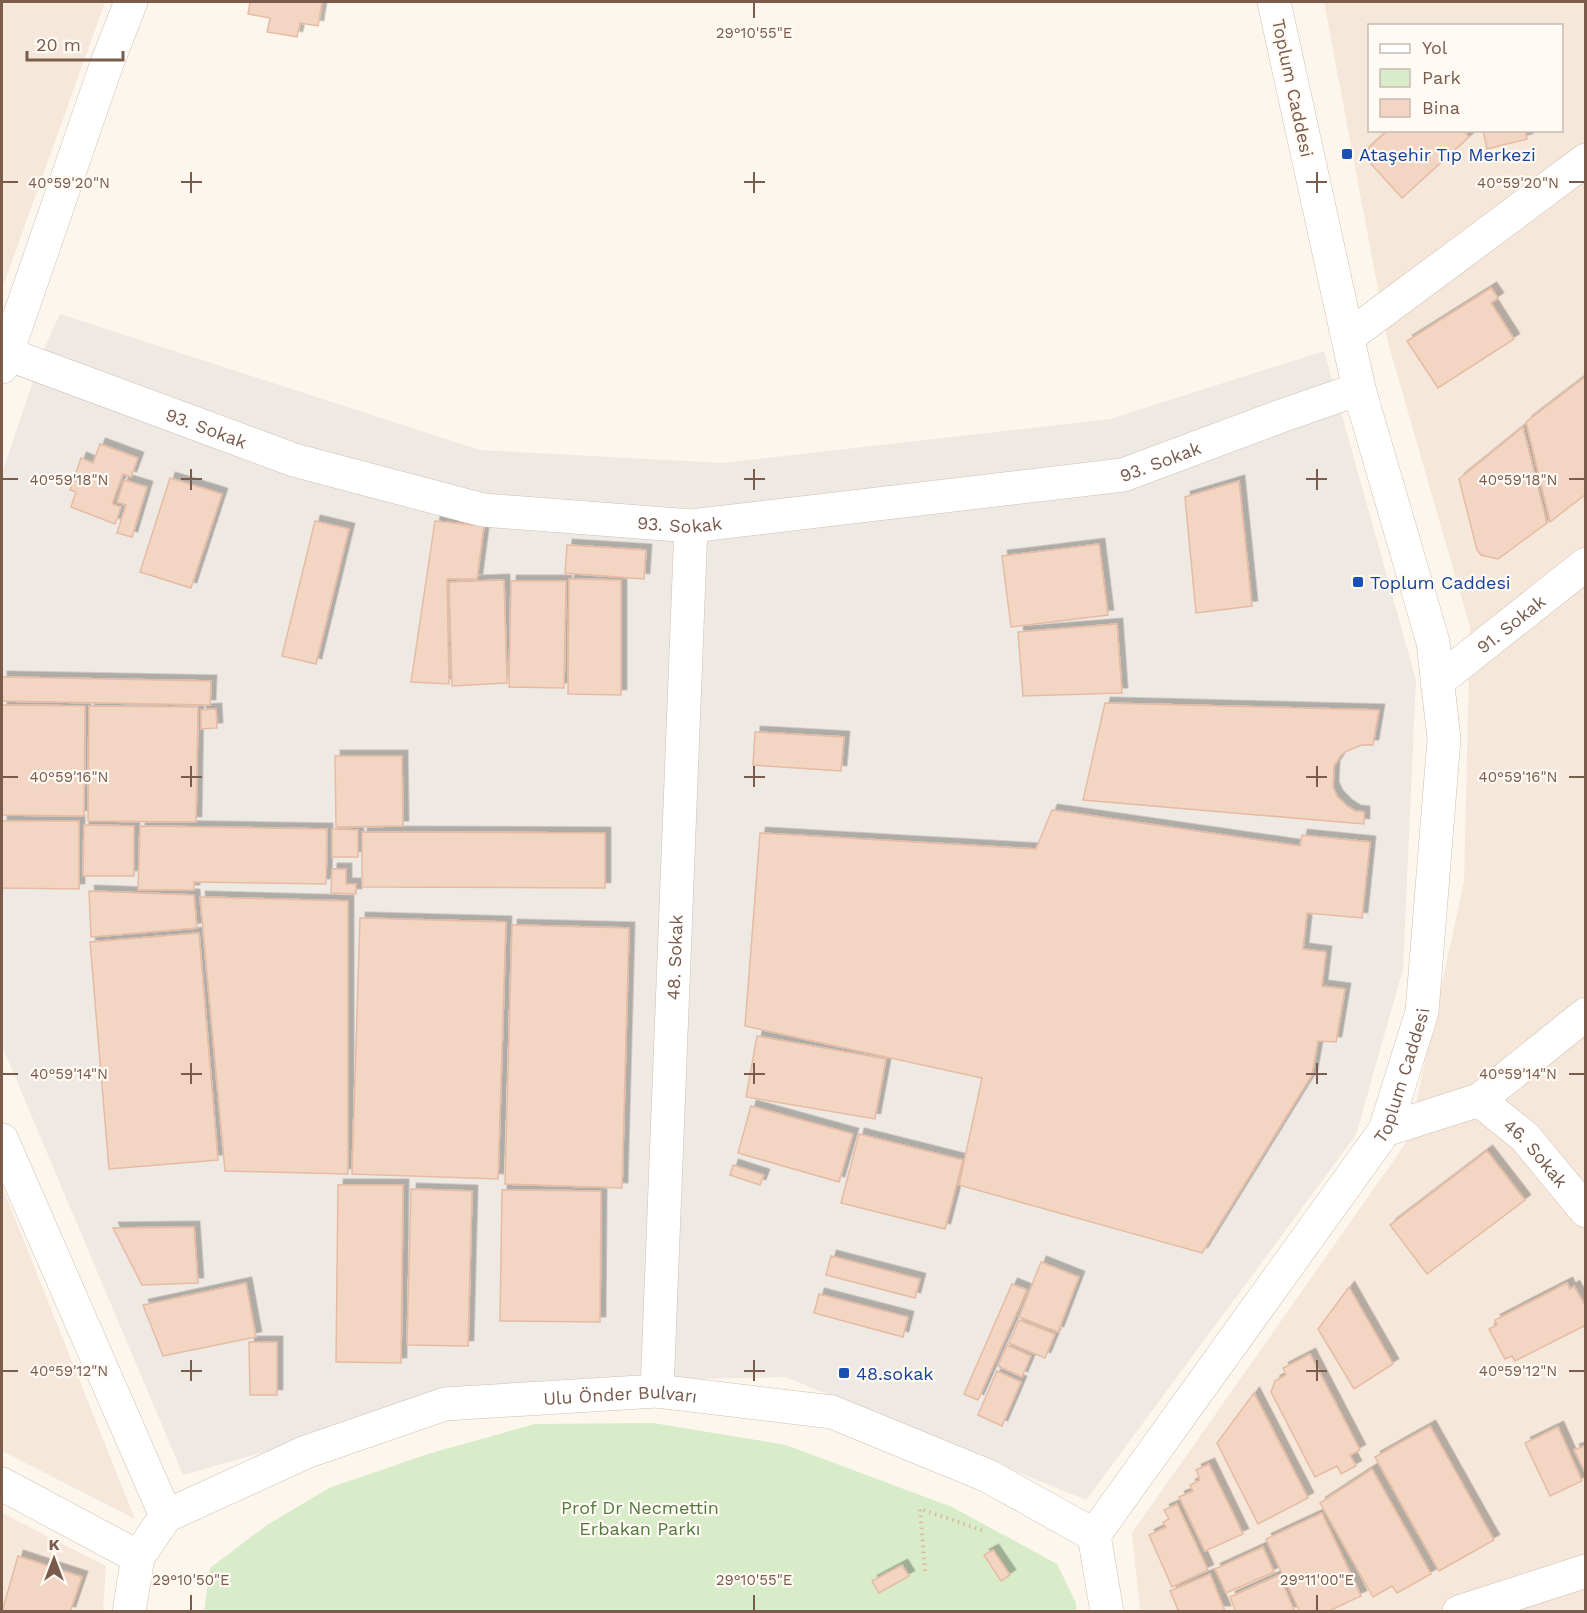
<svg xmlns="http://www.w3.org/2000/svg" width="1587" height="1613" font-family="'Work Sans',sans-serif">
<style>
.residential{fill:#f5e8da;fill-rule:evenodd}
.industrial{fill:#efe9e4}
.green{fill:#d8ecc9}
.building{fill:#f3d5c3;stroke:#e6bba3;stroke-width:1.5;filter:url(#shadow)}
.lines{fill:none;stroke-linecap:round;stroke-linejoin:round}
.minor-casing{stroke:#d1beb0;stroke-width:34}
.tertiary-casing{stroke:#d1beb0;stroke-width:34}
.path{stroke:#d9b8a5;stroke-width:4;stroke-dasharray:1.5 4.5;stroke-linecap:butt}
.minor{stroke:#fff;stroke-width:33}
.tertiary{stroke:#fff;stroke-width:33}
.ticks{fill:none;stroke:#7a5c4d;stroke-width:2}
.transit-dot{fill:#1a4fb4;stroke:#fffaf3;stroke-width:2}
.labels{text-anchor:middle;dominant-baseline:central;stroke-width:4.5;stroke-linejoin:round;paint-order:stroke}
.street-label{font-size:18px;fill:#7a5c4d;stroke:#fffaf3}
.transit-label{font-size:18px;fill:#164399;stroke:#fffaf3;text-anchor:start}
.park-label{font-size:18px;fill:#537a41;stroke:#fffaf3}
.ticks-label{font-size:15px;text-anchor:middle;fill:#7a5c4d;stroke:#fffaf3;stroke-width:4.5;stroke-linejoin:round;paint-order:stroke}
</style>
<defs>
<filter id="shadow"><feDropShadow dx="5.5" dy="-5.5" stdDeviation="0" flood-color="#0004"/></filter>
</defs>
<rect width="100%" height="100%" fill="#fdf6ec"/>
<!-- residential -->
<g class="residential">
<path d="M2 2H105L2 289Z"/>
<path d="M1324 2H1585V1611H1140L1132 1533 1408 1140 1464 881 1470 627 1388 343ZM1370 26H1562V130H1370Z"/>
<path d="M2 1186 135 1519 2 1451Z"/>
<path d="M2 1513 106 1566 103 1611H2Z"/>
</g>
<!-- industrial -->
<path class="industrial" d="M60 314 480 450 722 463 1110 419 1324 351 1416 680 1403 969 1356 1135 1086 1500 785 1377 505 1383 183 1475 2 1046V473L45 346Z"/>
<!-- green -->
<path class="green" d="M653 1423 786 1445 952 1507 1057 1564 1076 1603V1611L204 1612 210 1568 267 1525 329 1488 428 1454 535 1424Z"/>
<!-- building -->
<g class="building">
<path d="M250 2H322L318 26 300 23 297 37 267 32 270 18 248 14Z"/>
<path d="M1388 130H1463L1469 137 1402 198 1362 154Z"/>
<path d="M1483 130H1525L1527 139 1487 149Z"/>
<path d="M1491 288 1498 298 1491 303 1514 339 1438 388 1407 341Z"/>
<path d="M1586 376V494L1550 522 1526 422Z"/>
<path d="M1523 427 1547 523 1498 559 1481 555 1477 550 1459 479Z"/>
<path d="M100 444 138 458 131 477 123 474 112 504 121 507 115 524 71 507 76 492 70 490 81 458 93 463Z"/>
<path d="M170 478 222 494 191 588 140 572Z"/>
<path d="M124 480 147 487 132 537 117 533 126 505 117 502Z"/>
<path d="M1239 481 1252 606 1196 613 1185 497Z"/>
<path d="M315 521 349 529 316 664 282 656Z"/>
<path d="M435 521 484 526 477 579H447L449 684 411 682Z"/>
<path d="M1099 544 1108 615 1011 627 1002 556Z"/>
<path d="M567 545 646 550 644 579 565 573Z"/>
<path d="M569 579 621 580V695L568 694Z"/>
<path d="M504 580 507 683 452 686 449 582Z"/>
<path d="M511 581H566L564 688 509 687Z"/>
<path d="M1117 624 1122 693 1023 696 1018 632Z"/>
<path d="M2 677 211 681 210 705 2 701Z"/>
<path d="M1105 703 1379 710 1373 745H1362L1347 751 1341 755 1334 766 1333 787 1337 796 1347 806 1355 811 1364 812V824L1083 800Z"/>
<path d="M2 705 85 706 84 816 2 815Z"/>
<path d="M89 706 198 707 196 822 88 821Z"/>
<path d="M216 709 217 728 201 729V710Z"/>
<path d="M755 732 844 737 841 771 753 765Z"/>
<path d="M335 756H402L403 826 336 827Z"/>
<path d="M1052 810 1300 846 1302 835 1370 842 1362 918 1307 913 1303 949 1326 952 1322 986 1345 989 1336 1042 1318 1041 1312 1075 1202 1253 959 1185 982 1078 745 1026 760 833 1036 849Z"/>
<path d="M2 821H79V889L2 888Z"/>
<path d="M84 825 134 826V876H83Z"/>
<path d="M140 826 327 829 326 884 194 882V890H138Z"/>
<path d="M332 829 358 830V857H332Z"/>
<path d="M362 832 605 833V888L362 887Z"/>
<path d="M332 869H346V884H356V894L331 893Z"/>
<path d="M89 891 194 895 197 928 91 937Z"/>
<path d="M200 897 348 901V1174L225 1171Z"/>
<path d="M360 918 506 922 498 1179 352 1174Z"/>
<path d="M512 925 629 928 622 1188 505 1184Z"/>
<path d="M199 933 218 1160 109 1169 90 942Z"/>
<path d="M757 1036 886 1059 875 1119 746 1097Z"/>
<path d="M751 1106 853 1134 839 1182 738 1153Z"/>
<path d="M859 1134 963 1160 945 1229 841 1203Z"/>
<path d="M1487 1151 1525 1200 1427 1274 1390 1225Z"/>
<path d="M733 1165 764 1175 760 1185 730 1175Z"/>
<path d="M338 1185H403L401 1363 336 1362Z"/>
<path d="M411 1189 472 1191 468 1346 407 1345Z"/>
<path d="M502 1190 601 1191 600 1322 500 1321Z"/>
<path d="M194 1227 198 1283 142 1285 113 1228Z"/>
<path d="M831 1256 920 1279 915 1298 826 1275Z"/>
<path d="M1041 1262 1079 1277 1058 1332 1019 1317Z"/>
<path d="M246 1283 256 1337 163 1356 143 1305Z"/>
<path d="M1567 1283 1570 1289 1574 1286 1586 1307V1325L1515 1361 1512 1356 1505 1359 1489 1329 1497 1325 1495 1320Z"/>
<path d="M1012 1284 1027 1290 978 1400 964 1394Z"/>
<path d="M1349 1287 1393 1364 1354 1389 1318 1329Z"/>
<path d="M819 1294 908 1317 903 1337 814 1313Z"/>
<path d="M1019 1320 1055 1334 1045 1358 1009 1343Z"/>
<path d="M249 1342H277V1395H250Z"/>
<path d="M1007 1345 1031 1356 1022 1377 998 1366Z"/>
<path d="M1310 1354 1360 1450 1350 1455 1356 1466 1341 1474 1337 1466 1315 1477 1271 1392 1275 1381 1286 1375 1283 1368Z"/>
<path d="M997 1371 1021 1382 1002 1426 978 1415Z"/>
<path d="M1254 1393 1308 1498 1258 1524 1217 1443Z"/>
<path d="M1430 1426 1494 1540 1439 1571 1375 1457Z"/>
<path d="M1558 1427 1582 1481 1550 1496 1525 1443Z"/>
<path d="M1586 1445V1474L1574 1450Z"/>
<path d="M1209 1464 1243 1534 1205 1551 1179 1497 1193 1491 1190 1485 1200 1480 1196 1470Z"/>
<path d="M1372 1469 1431 1574 1397 1593 1392 1586 1373 1597 1320 1503Z"/>
<path d="M1177 1504 1208 1570 1172 1587 1149 1535 1166 1527 1163 1522 1169 1519 1164 1510Z"/>
<path d="M1322 1513 1361 1596 1327 1612H1300L1266 1539Z"/>
<path d="M1263 1547 1274 1572 1226 1593 1215 1569Z"/>
<path d="M993 1550 1010 1575 1001 1581 984 1555Z"/>
<path d="M18 1556 82 1577 70 1612H2Z"/>
<path d="M902 1565 909 1576 879 1593 872 1581Z"/>
<path d="M1210 1574 1225 1611 1179 1612 1170 1591Z"/>
<path d="M1279 1575 1295 1612H1236L1230 1597Z"/>
</g>
<g class="lines">
<!-- minor casing -->
<g class="minor-casing">
<g id="minor">
<path d="M1348 337 1586 160"/>
<path id="s1" d="M2 352 294 460 483 510 691 526 1123 475 1281 416 1359 389"/>
<path id="s2" d="M1437 682 1586 564"/>
<path id="s3" d="M1479 1100 1525 1137 1586 1211"/>
<path d="M1385 1130 1479 1100 1586 1014"/>
<path id="s4" d="M657 1391 691 526"/>
<path d="M1459 1612 1586 1571"/>
</g>
</g>
<!-- tertiary casing -->
<g class="tertiary-casing">
<g id="tertiary">
<path d="M2 367 107 63 131 2"/>
<path d="M2 1140 166 1516"/>
<path d="M2 1484 138 1557"/>
<path id="s5" d="M1094 1535 1385 1130 1422 1012 1444 739 1433 642 1359 389 1274 2"/>
<path d="M1094 1535 1107 1612"/>
<path id="s6" d="M129 1612 138 1557 166 1516 306 1452 445 1404 657 1391 832 1412 988 1476 1094 1535"/>
</g>
</g>
<!-- path -->
<path class="path" d="M925 1571 920 1509 985 1531"/>
<!-- minor -->
<use href="#minor" class="minor"/>
<!-- tertiary -->
<use href="#tertiary" class="tertiary"/>
</g>
<!-- ticks -->
<path class="ticks" d="M754 3V18M191 172V193M754 172V193M1317 172V193M3 182H18M181 182H202M744 182H765M1306 182H1327M1569 182H1584M191 469V490M754 469V490M1317 469V490M3 479H18M181 479H202M744 479H765M1306 479H1327M1569 479H1584M191 766V787M754 766V787M1317 766V787M3 777H18M181 777H202M744 777H765M1306 777H1327M1569 777H1584M191 1063V1084M754 1063V1084M1317 1063V1084M3 1074H18M181 1074H202M744 1074H765M1306 1074H1327M1569 1074H1584M191 1360V1381M754 1360V1381M1317 1360V1381M3 1371H18M181 1371H202M744 1371H765M1306 1371H1327M1569 1371H1584M191 1595V1610M754 1595V1610M1317 1595V1610"/>
<!-- markers -->
<g class="transit-dot">
<rect x="1341" y="148" width="12" height="12" rx="3"/>
<rect x="1352" y="576" width="12" height="12" rx="3"/>
<rect x="838" y="1367" width="12" height="12" rx="3"/>
</g>
<g class="labels">
<!-- street labels -->
<g class="street-label">
<text transform="translate(1293 88) rotate(78)">Toplum Caddesi</text>
<text stroke="none"><textPath href="#s1" startOffset="218">93. Sokak</textPath></text>
<text stroke="none"><textPath href="#s1" startOffset="1190">93. Sokak</textPath></text>
<text stroke="none"><textPath href="#s1" startOffset="704">93. Sokak</textPath></text>
<text stroke="none"><textPath href="#s2" startOffset="94">91. Sokak</textPath></text>
<text stroke="none"><textPath href="#s4" startOffset="434">48. Sokak</textPath></text>
<text stroke="none"><textPath href="#s5" startOffset="556">Toplum Caddesi</textPath></text>
<text stroke="none"><textPath href="#s3" startOffset="78">46. Sokak</textPath></text>
<text stroke="none"><textPath href="#s6" startOffset="582">Ulu Önder Bulvarı</textPath></text>
</g>
<!-- transit labels -->
<g class="transit-label">
<text x="1359" y="154">Ataşehir Tıp Merkezi</text>
<text x="1370" y="582">Toplum Caddesi</text>
<text x="856" y="1373">48.sokak</text>
</g>
<!-- park labels -->
<g class="park-label">
<text x="640" y="1507">Prof Dr Necmettin<tspan x="640" dy="21">Erbakan Parkı</tspan></text>
</g>
</g>
<g class="ticks-label">
<text x="754" y="38">29°10'55"E</text>
<text x="69" y="188">40°59'20"N</text>
<text x="1518" y="188">40°59'20"N</text>
<text x="69" y="485">40°59'18"N</text>
<text x="1518" y="485">40°59'18"N</text>
<text x="69" y="782">40°59'16"N</text>
<text x="1518" y="782">40°59'16"N</text>
<text x="69" y="1079">40°59'14"N</text>
<text x="1518" y="1079">40°59'14"N</text>
<text x="69" y="1376">40°59'12"N</text>
<text x="1518" y="1376">40°59'12"N</text>
<text x="191" y="1585">29°10'50"E</text>
<text x="754" y="1585">29°10'55"E</text>
<text x="1317" y="1585">29°11'00"E</text>
</g>
<!-- border -->
<rect width="1587" height="1613" fill="none" stroke="#7a5c4d" stroke-width="6"/>
<!-- legend -->
<rect x="1368" y="24" width="195" height="108" fill="#fffaf3" stroke="#cabbb1" stroke-width="1.5"/>
<rect x="1380" y="44" width="30" height="9" fill="#ffffff" stroke="#cabbb1" stroke-width="1.5"/>
<text x="1422" y="54" font-size="18" fill="#7a5c4d">Yol</text>
<rect x="1380" y="69" width="30" height="18" fill="#d8ecc9" stroke="#cabbb1" stroke-width="1.5"/>
<text x="1422" y="84" font-size="18" fill="#7a5c4d">Park</text>
<rect x="1380" y="99" width="30" height="18" fill="#f3d5c3" stroke="#cabbb1" stroke-width="1.5"/>
<text x="1422" y="114" font-size="18" fill="#7a5c4d">Bina</text>
<!-- north arrow -->
<g transform="translate(54 1559)" stroke="#fffaf3" stroke-width="4.5" paint-order="stroke">
<path d="M0-4.5L10 22L0 15L-10 22Z" fill="#7a5c4d"/>
<text y="-9" font-size="16" font-weight="bold" text-anchor="middle" fill="#7a5c4d">K</text>
</g>
<!-- scale -->
<path d="M27 51v9h96v-9" fill="none" stroke="#7a5c4d" stroke-width="3"/>
<text x="36" y="51" font-size="18" fill="#7a5c4d" stroke="#fffaf3" stroke-width="4.5" paint-order="stroke">20 m</text>
</svg>
